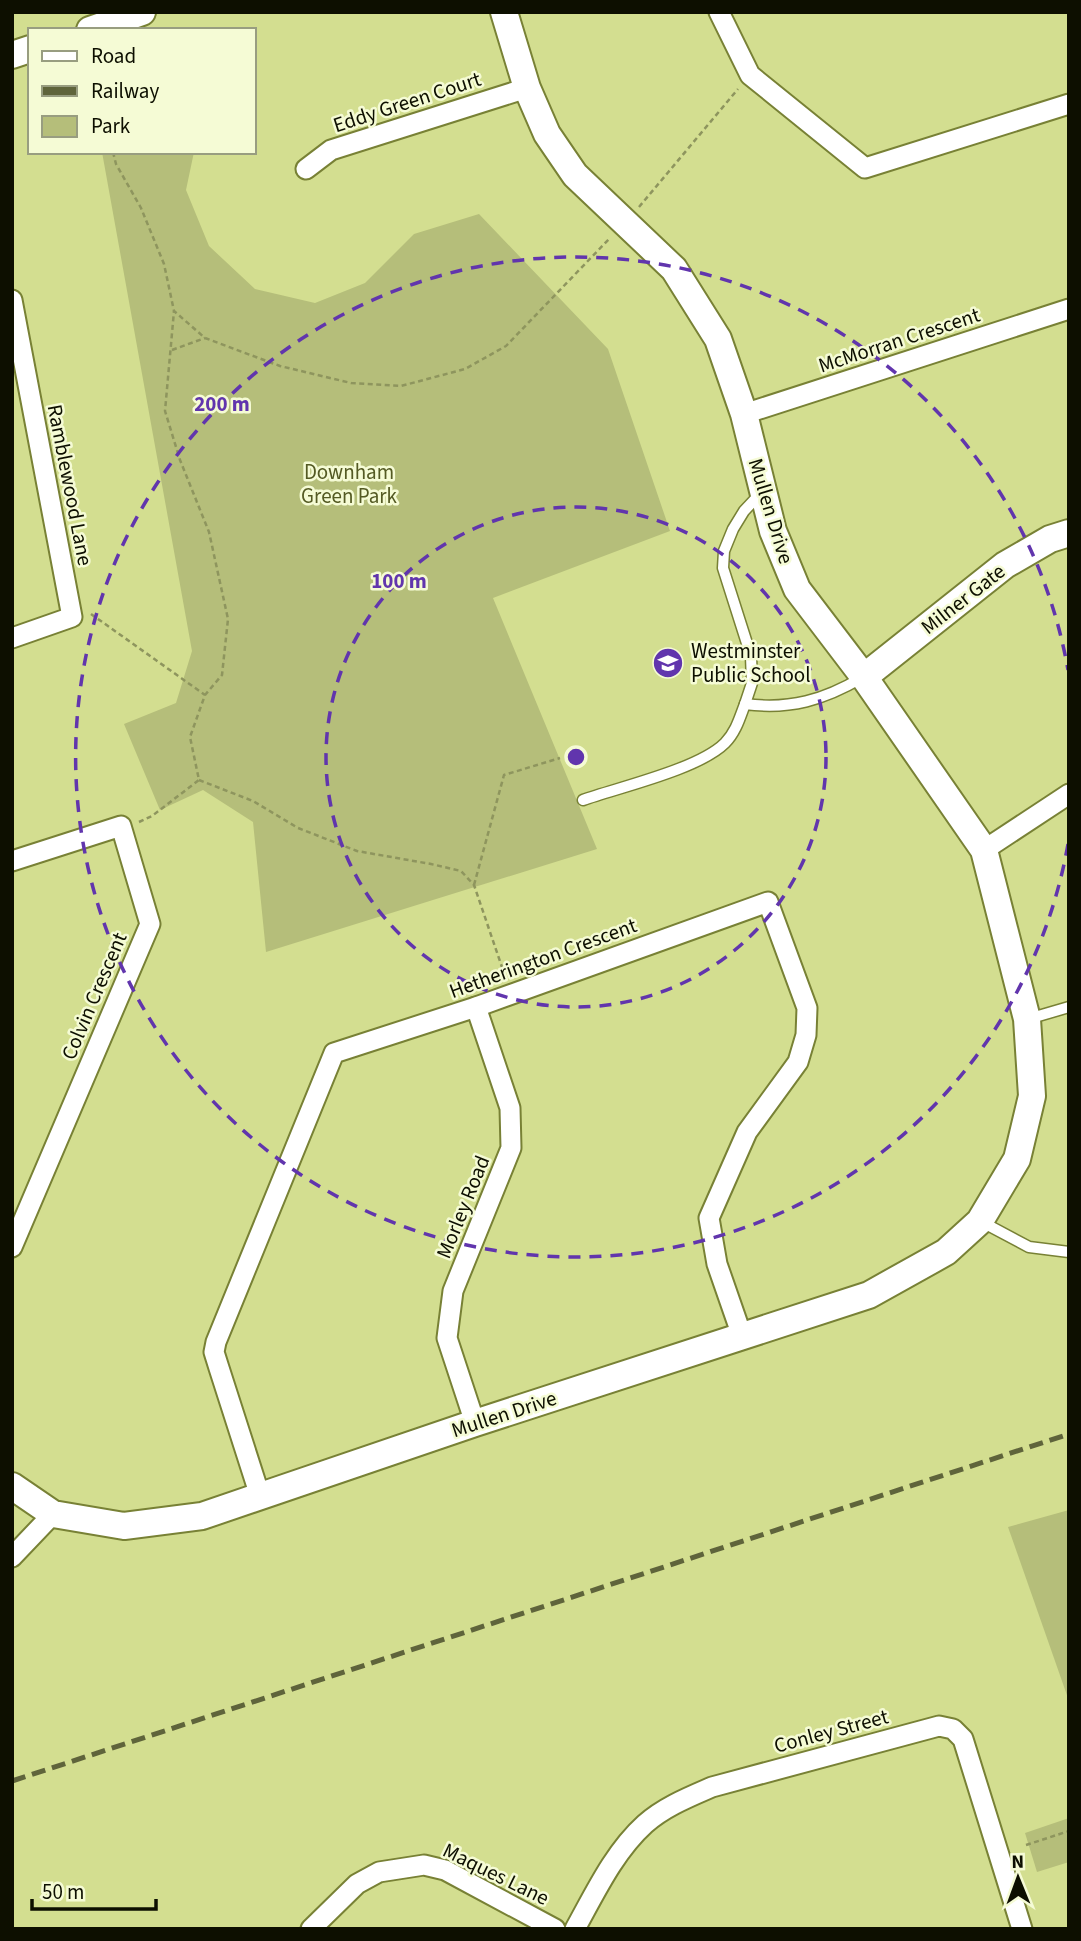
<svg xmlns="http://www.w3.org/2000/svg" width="1081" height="1941" font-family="'Source Sans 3',sans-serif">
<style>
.green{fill:#b5be7a}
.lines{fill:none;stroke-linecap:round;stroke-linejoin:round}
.lane-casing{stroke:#788135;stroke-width:13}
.street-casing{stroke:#788135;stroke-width:23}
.secondary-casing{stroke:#788135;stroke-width:30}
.path{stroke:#8e955e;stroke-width:2.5;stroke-dasharray:5 3.5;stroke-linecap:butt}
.lane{stroke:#fff;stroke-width:10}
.street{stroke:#fff;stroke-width:19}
.secondary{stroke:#fff;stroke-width:26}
.rail{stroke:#5f643b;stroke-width:5;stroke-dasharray:14 7;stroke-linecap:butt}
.ring{fill:none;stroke:#6135ad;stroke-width:3.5;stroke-dasharray:12 9}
.labels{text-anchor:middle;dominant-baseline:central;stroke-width:5;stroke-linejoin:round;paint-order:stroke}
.street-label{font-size:21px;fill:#0d0f00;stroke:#f5fbd5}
.park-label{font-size:21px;fill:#545a23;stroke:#f5fbd5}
.poi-label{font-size:21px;fill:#0d0f00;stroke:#f5fbd5;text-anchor:start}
.centre{fill:#6135ad;stroke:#f5fbd5;stroke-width:3.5}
.ring-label{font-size:21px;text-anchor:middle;font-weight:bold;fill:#6135ad;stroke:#f5fbd5;stroke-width:5;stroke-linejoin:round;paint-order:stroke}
</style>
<rect width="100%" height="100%" fill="#d3de90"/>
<!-- green -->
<g class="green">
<path d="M102 152H194L186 190 209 246 255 289 315 303 365 283 414 234 479 214 608 349 670 531 493 598 597 849 266 952 253 822 203 790 160 810 124 724 176 703 192 651Z"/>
<path d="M1069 1510V1701L1008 1527Z"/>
<path d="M1069 1818V1862L1037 1872 1025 1833Z"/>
</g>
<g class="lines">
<!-- lane casing -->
<g class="lane-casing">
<g id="lane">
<path d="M745 704 752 683 751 656 723 568 724 551 733 529 744 511 760 494"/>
<path d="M583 800C620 787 699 769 725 743 736 732 740 717 745 704 790 710 824 700 863 677"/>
<path d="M1028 1019 1069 1007"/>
<path d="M982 1222 1029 1247 1069 1252"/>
</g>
</g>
<!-- street casing -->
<g class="street-casing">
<g id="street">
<path d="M719 12 750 75 865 168 1069 104"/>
<path d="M306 169 331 150 527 88"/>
<path d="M12 300 72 617 12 638"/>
<path d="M744 414 1069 309"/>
<path d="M984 850 1069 794"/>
<path d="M12 861 121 826 150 924 12 1247"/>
<path d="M475 1423 447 1338 453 1291 511 1148 510 1108 476 1007"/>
<path d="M260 1496 219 1368 214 1352 216 1342 334 1053 476 1007 768 902 807 1008 806 1035 798 1062 747 1132 709 1218 717 1264 742 1336"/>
<path d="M12 1557 53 1514"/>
<path d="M311 1929 357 1884 379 1872 424 1865 445 1870 555 1929"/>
<path d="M575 1929C595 1893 614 1852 645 1824 664 1807 689 1797 712 1787L939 1726 953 1729 963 1739 1022 1929"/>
</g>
</g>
<!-- secondary casing -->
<g class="secondary-casing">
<g id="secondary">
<path d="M90 30 142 12"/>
<path d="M12 55 30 49"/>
<path d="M864 677 1005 565 1050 539 1069 533"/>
<path d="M12 1486 53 1514 124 1526 202 1516 475 1423 869 1295 946 1252 980 1221 1017 1159 1032 1096 1027 1019 984 850 864 677 797 589 773 531 744 414 718 339 674 269 575 175 547 134 527 88 504 12"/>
</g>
</g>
<!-- path -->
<g class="path">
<path d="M113 152 116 164 141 208 164 264 174 311 205 338 280 366 351 383 401 386 465 369 506 346 609 239"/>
<path d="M639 207 738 89"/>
<path d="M172 350 205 338"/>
<path d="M91 614 205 695"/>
<path d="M199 780 253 801 298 828 357 851 431 864 461 871 474 885 505 976"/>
<path d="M139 822 152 816 199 780 190 737 205 695 222 675 228 619 209 532 180 460 165 411 174 311"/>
<path d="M474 885 504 775 560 758"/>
<path d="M1026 1845 1069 1831"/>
</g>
<!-- lane -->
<use href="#lane" class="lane"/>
<!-- street -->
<use href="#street" class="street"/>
<!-- secondary -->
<use href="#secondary" class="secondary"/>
<!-- rail -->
<path class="rail" d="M12 1781 1069 1434"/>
</g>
<!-- distance rings -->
<g class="ring">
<circle cx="576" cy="757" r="250"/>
<path d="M1068 844A500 500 0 1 1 1068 670"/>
</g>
<!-- icons -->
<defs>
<g id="school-disc" transform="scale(1.575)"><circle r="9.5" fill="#6135ad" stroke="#f5fbd5"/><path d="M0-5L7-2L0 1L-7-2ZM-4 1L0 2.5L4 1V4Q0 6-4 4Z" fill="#fff"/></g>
</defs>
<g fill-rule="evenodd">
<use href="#school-disc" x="668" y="663"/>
</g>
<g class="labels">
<!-- street labels -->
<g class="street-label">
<text transform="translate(407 102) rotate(-18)">Eddy Green Court</text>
<text transform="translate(899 340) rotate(-18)">McMorran Crescent</text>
<text transform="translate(70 485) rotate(79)">Ramblewood Lane</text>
<text transform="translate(771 511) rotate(73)">Mullen Drive</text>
<text transform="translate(963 599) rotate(-38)">Milner Gate</text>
<text transform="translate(543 958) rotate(-20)">Hetherington Crescent</text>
<text transform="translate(94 996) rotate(-67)">Colvin Crescent</text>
<text transform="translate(463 1207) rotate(-68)">Morley Road</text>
<text transform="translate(504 1414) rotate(-18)">Mullen Drive</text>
<text transform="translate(831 1731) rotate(-15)">Conley Street</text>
<text transform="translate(496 1874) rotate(26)">Maques Lane</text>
</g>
<!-- park labels -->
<g class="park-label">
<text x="349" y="472">Downham<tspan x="349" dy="24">Green Park</tspan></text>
</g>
<!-- poi labels -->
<g class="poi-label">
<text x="691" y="651">Westminster<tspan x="691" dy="24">Public School</tspan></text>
</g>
</g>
<circle cx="576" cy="757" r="10" class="centre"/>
<g class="ring-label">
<text x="222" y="411">200 m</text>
<text x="399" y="588">100 m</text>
</g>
<!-- border -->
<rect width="1081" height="1941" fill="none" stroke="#0d0f00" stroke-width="28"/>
<!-- legend -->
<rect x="28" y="28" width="228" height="126" fill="#f5fbd5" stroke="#989d80" stroke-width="2"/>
<rect x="42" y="51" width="35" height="10" fill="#ffffff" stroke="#989d80" stroke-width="2"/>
<text x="91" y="63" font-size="21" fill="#0d0f00">Road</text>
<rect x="42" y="86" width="35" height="10" fill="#5f643b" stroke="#989d80" stroke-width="2"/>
<text x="91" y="98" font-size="21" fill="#0d0f00">Railway</text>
<rect x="42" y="116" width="35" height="21" fill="#b5be7a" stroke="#989d80" stroke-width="2"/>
<text x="91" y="133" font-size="21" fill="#0d0f00">Park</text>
<!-- north arrow -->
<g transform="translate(1018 1878) rotate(359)" stroke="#f5fbd5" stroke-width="5" paint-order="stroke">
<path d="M0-5L12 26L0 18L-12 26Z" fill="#0d0f00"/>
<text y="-10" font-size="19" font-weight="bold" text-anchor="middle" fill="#0d0f00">N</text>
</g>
<!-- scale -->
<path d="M32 1899v10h124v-10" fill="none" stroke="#0d0f00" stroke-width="3.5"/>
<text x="42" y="1899" font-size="21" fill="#0d0f00" stroke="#f5fbd5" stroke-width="5" paint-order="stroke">50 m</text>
</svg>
